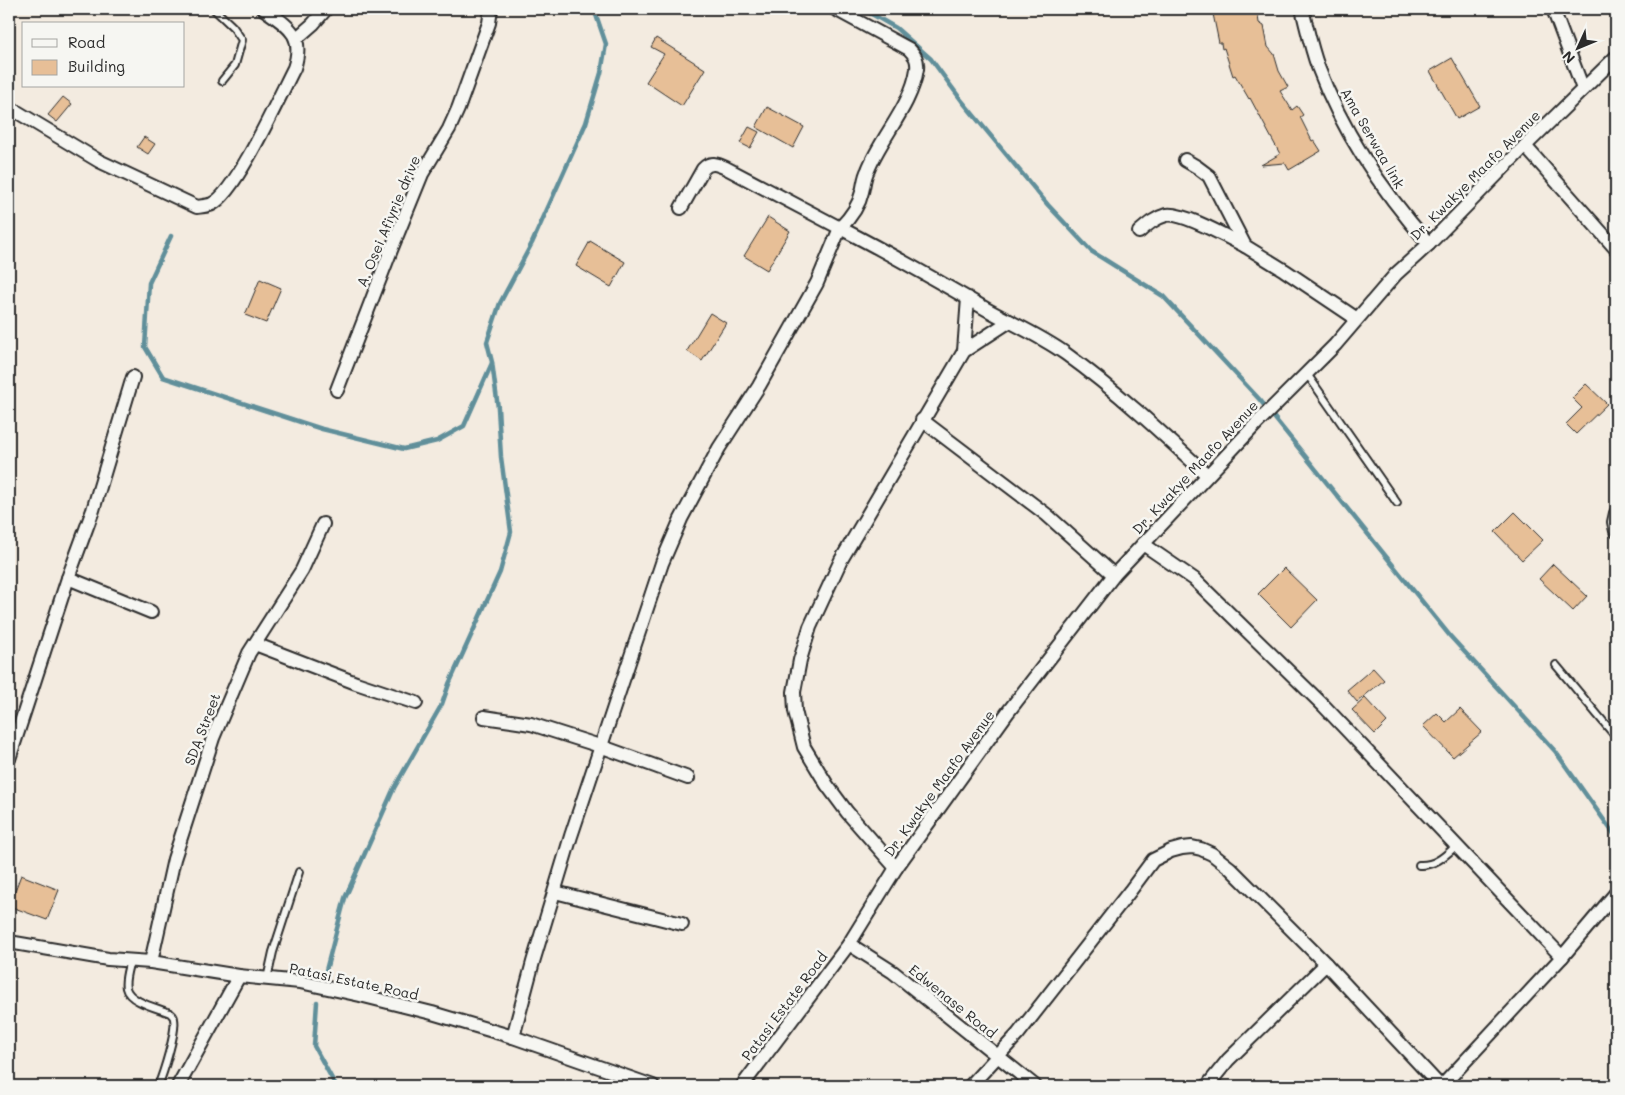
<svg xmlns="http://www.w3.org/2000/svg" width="1625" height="1095" font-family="Mali,sans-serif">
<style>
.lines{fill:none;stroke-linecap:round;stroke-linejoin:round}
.stream{stroke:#618f9a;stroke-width:4.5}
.building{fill:#e7bf97;stroke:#2b2b2b}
.lane-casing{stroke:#2b2b2b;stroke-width:10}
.street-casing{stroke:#2b2b2b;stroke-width:16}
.lane{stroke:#f6f6f2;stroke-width:6}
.street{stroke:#f6f6f2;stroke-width:12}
.labels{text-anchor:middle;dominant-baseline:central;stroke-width:5;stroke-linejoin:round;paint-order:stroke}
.street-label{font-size:14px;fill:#2b2b2b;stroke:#f6f6f2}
</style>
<rect width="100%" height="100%" fill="#f3ebe0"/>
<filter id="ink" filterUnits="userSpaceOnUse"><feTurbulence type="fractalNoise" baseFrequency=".02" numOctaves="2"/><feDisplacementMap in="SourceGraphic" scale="10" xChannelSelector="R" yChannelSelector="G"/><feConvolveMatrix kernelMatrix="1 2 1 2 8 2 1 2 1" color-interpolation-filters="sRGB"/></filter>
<g filter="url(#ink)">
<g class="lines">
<!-- stream -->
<g class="stream">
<path d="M863 9 896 28 931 59 962 101 1048 205 1091 251 1163 296 1260 400 1450 636 1555 751 1616 837"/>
<path d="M171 236 149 283 145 347 163 377 322 429 404 449 437 441 464 426 492 363"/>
<path d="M325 974 345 898 394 788 442 704 449 684 500 572 511 532 501 457 498 408 492 362 487 342 500 303 532 243 586 123 601 73 606 44 594 9"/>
<path d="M317 1002 314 1046 336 1086"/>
</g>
</g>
<!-- building -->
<g class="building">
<path d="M1212 9H1257L1259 23 1264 26 1268 47 1274 54 1279 71 1288 87 1280 91 1292 110 1297 106 1303 115 1300 117 1312 141 1314 140 1321 151 1289 170 1285 163 1261 165 1280 154 1250 98 1249 99 1235 75 1233 76 1224 48 1222 49 1221 43H1219Z"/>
<path d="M656 38 705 69 682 106 646 82 664 54 651 47Z"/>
<path d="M1452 58 1480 106 1457 119 1430 71Z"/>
<path d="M63 97 72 104 57 122 48 115Z"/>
<path d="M767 107 804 127 793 148 756 127Z"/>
<path d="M749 127 759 132 750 148 740 143Z"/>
<path d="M144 137 155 144 148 154 137 147Z"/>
<path d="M768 217 790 231 767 270 744 256Z"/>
<path d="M590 241 625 262 611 287 576 266Z"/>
<path d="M260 279 281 288 266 323 245 315Z"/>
<path d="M710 313 726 323 702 361 687 351Z"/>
<path d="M1586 384 1607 404 1576 434 1566 424 1582 408 1572 398Z"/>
<path d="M1515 512 1543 540 1522 560 1495 532Z"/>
<path d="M1553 564 1587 596 1573 611 1539 579Z"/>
<path d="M1284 568 1317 600 1291 627 1258 594Z"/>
<path d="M1373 668 1384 680 1357 702 1347 690Z"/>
<path d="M1365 698 1387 722 1375 734 1352 710Z"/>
<path d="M1460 709 1482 732 1453 757 1423 726 1437 713 1446 722Z"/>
<path d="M21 875 59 890 47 920 9 906Z"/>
</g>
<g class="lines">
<!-- lane casing -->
<g class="lane-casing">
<g id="lane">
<path d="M214 9 233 27 242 40 235 65 222 81"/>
<path d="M1307 374 1397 503"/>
<path d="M1556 665 1616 737"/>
<path d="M1419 865C1435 866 1445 856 1457 845"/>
<path d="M130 960C128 969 124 980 126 988 129 1002 158 1008 170 1013 173 1016 174 1016 174 1019 177 1031 163 1074 158 1086"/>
<path d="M267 979 273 952 299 872"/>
</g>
</g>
<!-- street casing -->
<g class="street-casing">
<g id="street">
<path d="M835 9 909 49C915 55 918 60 917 69 912 105 881 137 868 170 864 177 864 185 862 192 859 206 850 218 840 228 889 253 938 281 986 309 1013 324 1041 336 1066 354 1116 390 1162 433 1207 475"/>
<path d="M1302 9C1307 28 1311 48 1318 67 1343 133 1383 192 1429 244"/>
<path d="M1553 9 1583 89"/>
<path d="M297 38 313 24 326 9"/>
<path d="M9 107 99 161 197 207C202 206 208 206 212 204 236 193 280 95 294 68 305 35 289 27 264 9"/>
<path d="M1525 146 1616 249"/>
<path d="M1185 160 1197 167 1209 176 1245 246 1284 270 1357 319"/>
<path d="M1139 232C1147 225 1155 218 1166 215 1181 211 1229 238 1245 246"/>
<path d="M964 351 968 298"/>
<path d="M337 390 391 250 422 174 449 129 458 109 489 23 491 9"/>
<path d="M922 420 1047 515 1114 575"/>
<path d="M1616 513 1614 522 1616 531"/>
<path d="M1143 544 1194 579 1324 706 1562 957"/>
<path d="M68 578 151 612"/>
<path d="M255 644 356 683 416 703"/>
<path d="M484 717 531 724 600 746 688 778"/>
<path d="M9 759 68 578 93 510 133 377"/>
<path d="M896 868 847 812 827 785 804 747 795 711 794 692 800 660 810 627 841 560 964 351 1010 321"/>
<path d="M555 892 682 924"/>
<path d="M9 942 108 959 151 962 239 976 300 982 360 995 432 1013 513 1037 653 1086"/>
<path d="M849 944 893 972 1035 1086"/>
<path d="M151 962 174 859 213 738 249 653 302 570 323 524"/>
<path d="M513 1037 533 962 571 836 662 563 681 519 719 448 759 386 817 283 840 228 726 168C717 164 710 161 703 169L681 208"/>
<path d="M178 1086 239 976"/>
<path d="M742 1086 849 944 896 868 1008 712 1114 575 1258 422 1335 345 1396 274 1429 244 1525 146 1616 57"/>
<path d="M970 1086 1018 1034 1130 891 1153 860 1171 851 1182 848 1192 847 1201 849 1212 854 1230 868 1326 964 1440 1086"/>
<path d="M1207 1086 1228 1060 1326 964"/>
<path d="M1442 1086 1562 957 1616 893"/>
</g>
</g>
<!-- lane -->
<use href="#lane" class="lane"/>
<!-- street -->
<use href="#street" class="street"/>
</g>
</g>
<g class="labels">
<!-- street labels -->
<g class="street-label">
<text transform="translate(1373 138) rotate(60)">Ama Serwaa link</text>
<text transform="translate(1475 175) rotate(-45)">Dr. Kwakye Maafo Avenue</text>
<text transform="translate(388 221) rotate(-67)">A. Osei Afiyrie drive</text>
<text transform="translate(1195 467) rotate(-47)">Dr. Kwakye Maafo Avenue</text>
<text transform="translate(202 729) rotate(-69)">SDA Street</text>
<text transform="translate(939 783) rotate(-54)">Dr. Kwakye Maafo Avenue</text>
<text transform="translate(354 981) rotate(12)">Patasi Estate Road</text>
<text transform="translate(953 1001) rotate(39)">Edwenase Road</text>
<text transform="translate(784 1006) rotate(-53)">Patasi Estate Road</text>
</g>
</g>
<!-- margin -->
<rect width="1625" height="1095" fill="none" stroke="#f6f6f2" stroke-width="30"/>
<rect x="15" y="15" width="1595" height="1065" fill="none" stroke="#2b2b2b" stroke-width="2" filter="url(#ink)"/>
<!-- legend -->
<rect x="22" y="22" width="162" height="65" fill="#f6f6f2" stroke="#a5a5a2"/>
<rect x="32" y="39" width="25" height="8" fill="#f6f6f2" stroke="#a5a5a2"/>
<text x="68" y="48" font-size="15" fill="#2b2b2b">Road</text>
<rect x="32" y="60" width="25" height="15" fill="#e7bf97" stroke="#a5a5a2"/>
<text x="68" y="72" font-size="15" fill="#2b2b2b">Building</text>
<!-- north arrow -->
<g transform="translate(1578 48) rotate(226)" stroke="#f6f6f2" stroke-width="4" paint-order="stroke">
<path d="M0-4L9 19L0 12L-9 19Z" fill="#2b2b2b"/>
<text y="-8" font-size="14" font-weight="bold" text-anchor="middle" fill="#2b2b2b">N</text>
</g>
</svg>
